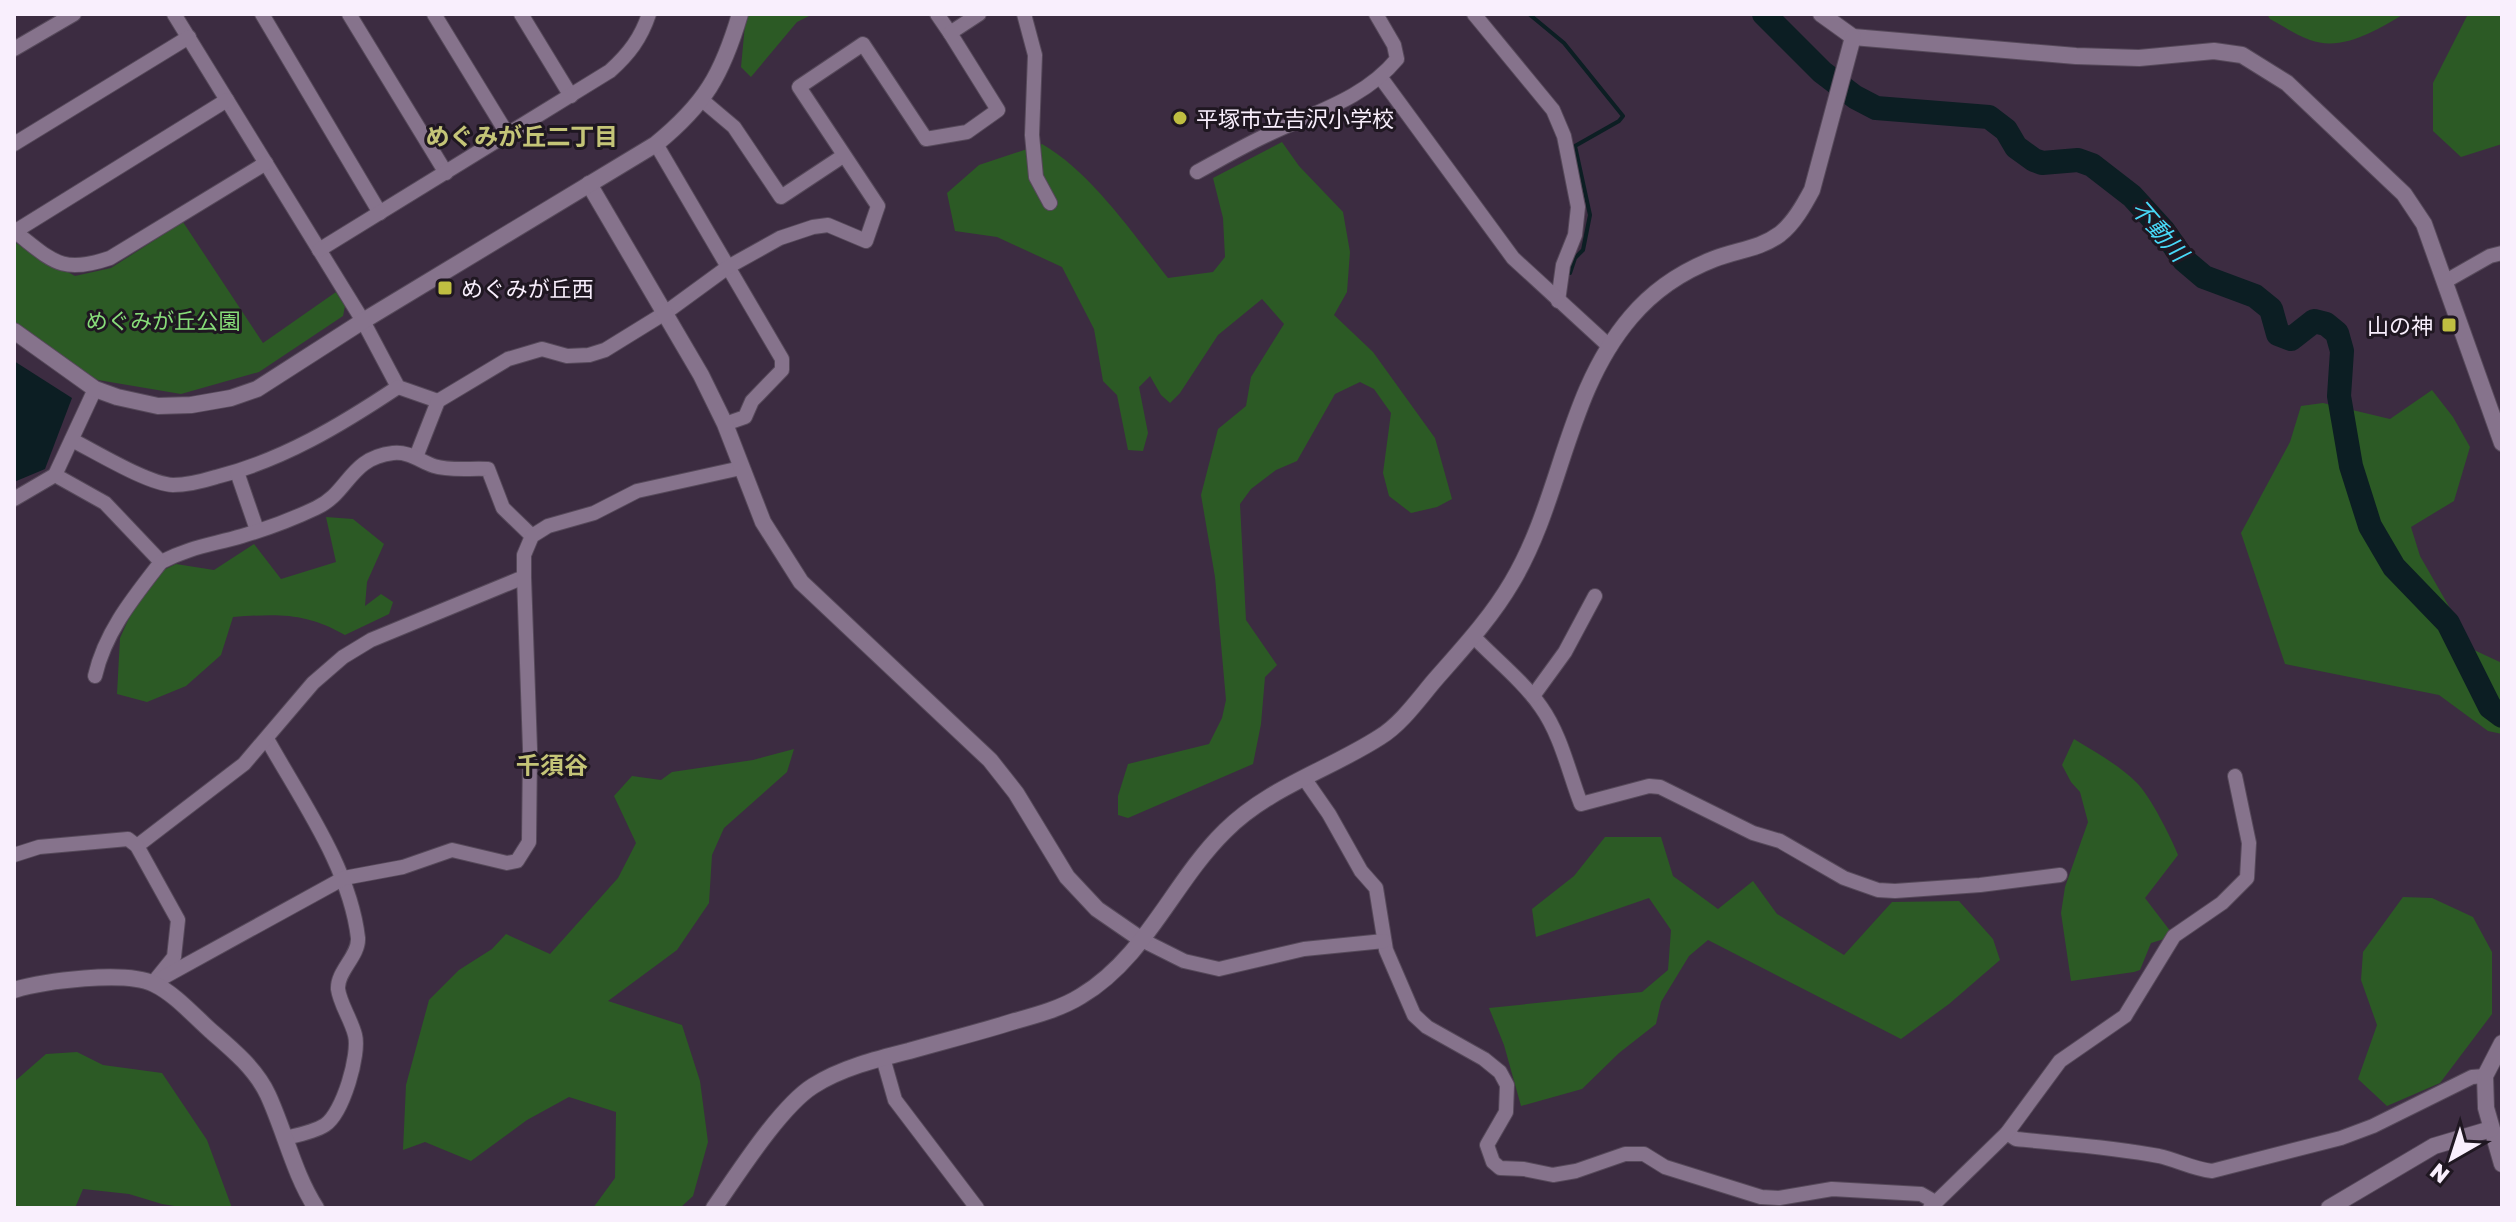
<svg xmlns="http://www.w3.org/2000/svg" width="2516" height="1222" font-family="'Golos Text','Noto Sans JP',sans-serif">
<style>
.green{fill:#2c5a25}
.water{fill:#0c1e23}
.lines{fill:none;stroke-linecap:round;stroke-linejoin:round}
.stream{stroke:#0c1e23;stroke-width:4}
.river{stroke:#0c1e23;stroke-width:24}
.minor-casing{stroke:#56495a;stroke-width:16}
.tertiary-casing{stroke:#56495a;stroke-width:18}
.minor{stroke:#86738c;stroke-width:14}
.tertiary{stroke:#86738c;stroke-width:16}
.poi-dot{fill:#bfbe41;stroke:#1f1721;stroke-width:3}
.labels{text-anchor:middle;dominant-baseline:central;stroke-width:6;stroke-linejoin:round;paint-order:stroke}
.poi-label{font-size:22px;fill:#f9effd;stroke:#1f1721;text-anchor:start}
.park-label{font-size:22px;fill:#87dd79;stroke:#1f1721}
.neighbourhood-label{font-size:24px;font-weight:bold;fill:#c4c477;stroke:#1f1721}
.water-label{font-size:24px;font-style:italic;fill:#48d9f8;stroke:#1f1721}
</style>
<rect width="100%" height="100%" fill="#3c2c41"/>
<!-- green -->
<g class="green">
<path d="M746 14H813L797 22 751 77 741 67Z"/>
<path d="M2267 14H2404C2377 30 2342 52 2310 40 2296 35 2283 26 2270 19Z"/>
<path d="M2468 14H2502V144L2461 157 2433 131V83Z"/>
<path d="M1282 142 1299 166 1343 212 1350 252 1347 292 1334 315 1373 352 1435 438 1452 499 1437 507 1411 513 1389 496 1383 473 1391 413 1374 389 1360 382 1335 394 1297 461 1276 470 1251 489 1240 504 1246 620 1277 665 1265 677 1261 724 1253 764 1128 818 1118 815V796L1128 764 1209 744 1222 718 1226 700 1215 577 1201 495 1218 429 1246 406 1251 377 1284 324 1262 299 1218 335 1180 393 1170 403 1161 395 1150 376 1139 387 1148 433 1143 451 1128 450 1117 395 1103 381 1094 329 1062 267 997 237 955 231 947 193 979 165 1042 144C1091 172 1133 234 1168 278L1213 272 1225 257 1223 218 1213 178Z"/>
<path d="M183 222 263 343 336 292 345 306 343 316 259 372 181 394 98 380 67 362 14 322V242L75 276 111 268Z"/>
<path d="M2432 390 2453 417 2470 447 2454 501 2411 527 2420 556 2474 650 2502 663V734L2488 731 2439 695 2285 664 2241 533 2290 442 2301 406 2323 403 2390 419Z"/>
<path d="M326 517 353 519 384 544 367 582 365 606 381 594 393 602 389 614 345 635C305 612 277 614 233 617L221 655 186 686 147 702 117 694 120 638 147 578 176 564 214 570 254 544 281 579 336 562Z"/>
<path d="M2074 739C2095 752 2119 765 2137 783 2150 796 2171 837 2178 855L2145 898 2174 936 2151 943 2140 970 2134 972 2071 981 2061 913 2065 887 2088 822 2080 792 2071 782 2062 765Z"/>
<path d="M794 749 787 772 724 828 712 855 709 903 677 950 608 1001 682 1025 700 1081 708 1142 693 1196 680 1208H593L615 1178 616 1112 569 1097 527 1120 471 1161 425 1142 403 1150 406 1085 429 1000 459 970 492 949 506 934 550 954 618 878 636 843 614 796 632 776 661 780 672 772 753 760Z"/>
<path d="M1605 837H1661L1673 876 1718 909 1753 881 1777 914 1844 955 1892 902 1959 901 1993 939 2000 960 1949 1004 1901 1039 1708 940 1689 956 1661 1002 1656 1024 1619 1053 1582 1089 1521 1106 1504 1045 1489 1008 1642 992 1668 970 1671 930 1649 898 1536 937 1532 909 1574 876Z"/>
<path d="M2403 897 2432 898 2473 917 2492 952V1014L2440 1083 2387 1106 2358 1079 2377 1025 2361 980 2363 952Z"/>
<path d="M77 1052 103 1065 162 1073 207 1140 232 1208H187L162 1204 129 1194 83 1189 75 1208H14V1082L46 1054Z"/>
</g>
<!-- water -->
<path class="water" d="M14 361 72 398 45 469 14 482Z"/>
<g class="lines">
<!-- stream -->
<path class="stream" d="M1529 14 1564 43 1623 116 1619 121 1575 146 1590 215 1583 250 1575 258 1570 273"/>
<!-- river -->
<path class="river" d="M1764 14 1822 72 1855 97 1876 108 1989 117 2006 130 2016 147 2034 160 2042 163 2078 160 2092 165 2132 196 2163 230 2184 260 2204 277 2255 296 2271 309 2278 334 2291 339 2314 321 2326 324 2337 333 2342 351 2339 396 2351 466 2370 526 2394 567 2448 623 2490 707 2502 716"/>
<!-- minor casing -->
<g class="minor-casing">
<g id="minor">
<path d="M174 14 363 321 398 387 438 401"/>
<path d="M262 14 380 213"/>
<path d="M349 14 446 173"/>
<path d="M434 14 508 135"/>
<path d="M521 14 571 96"/>
<path d="M937 14 950 33"/>
<path d="M1024 14 1035 55 1032 135 1036 177 1050 203"/>
<path d="M1474 14 1553 110 1564 136 1578 207 1575 235 1563 265 1558 301"/>
<path d="M14 49 74 14"/>
<path d="M1381 78 1513 258 1610 347"/>
<path d="M702 100 734 127 781 197 843 156"/>
<path d="M14 144 189 37"/>
<path d="M656 144 782 359V370L752 401 745 417 725 424"/>
<path d="M1197 172C1221 159 1245 145 1269 134 1315 112 1364 99 1397 59L1394 45 1376 14"/>
<path d="M14 231C52 260 60 275 110 258L266 163"/>
<path d="M14 232 227 100"/>
<path d="M319 250 610 71C629 54 641 38 649 14"/>
<path d="M2446 281 2490 256 2502 253"/>
<path d="M72 440C96 452 148 484 173 485 187 485 203 481 216 477 283 460 341 425 398 387"/>
<path d="M416 457 438 401 508 359 542 349 567 356 589 355 605 350 665 313 728 267 780 238 813 227 828 225 866 241 878 206 799 87 863 44 926 139 967 132 998 110 950 33 979 14"/>
<path d="M237 472 257 530"/>
<path d="M55 475 105 503 161 562C190 547 211 545 242 536 266 529 293 519 316 508 349 493 349 458 393 453 408 451 420 461 434 466 449 471 471 468 488 469L503 508 532 536"/>
<path d="M14 499 55 475 95 389"/>
<path d="M1473 636C1495 659 1523 681 1541 707 1561 735 1569 773 1581 804L1649 786 1660 787 1753 833 1780 841 1844 878 1878 890 1895 891 1980 885 2060 875"/>
<path d="M95 676C105 632 133 598 161 562"/>
<path d="M1533 696 1565 652 1595 596"/>
<path d="M267 739C301 800 350 868 358 938 359 956 337 971 338 989 340 1004 351 1019 355 1035 360 1054 343 1113 325 1125 314 1132 298 1135 285 1138"/>
<path d="M1304 778 1329 814 1361 871 1376 888 1386 950 1414 1015 1427 1027 1484 1059 1500 1072 1507 1085 1506 1112 1487 1145 1493 1162 1500 1168 1524 1169 1553 1175 1576 1171 1625 1154H1644L1665 1167 1761 1197 1779 1198 1832 1189 1921 1194 1935 1202"/>
<path d="M137 846 244 764 313 683 343 657 371 640 524 577"/>
<path d="M14 855 39 847 128 839 137 846 178 920 174 957 157 978"/>
<path d="M1142 940 1184 961 1219 969 1304 949 1384 941"/>
<path d="M153 983 344 878 403 867 452 850 507 863 517 861 529 842 530 749 524 577V555L532 536 548 526 594 513 637 491 741 468"/>
<path d="M883 1058 895 1100 977 1208"/>
<path d="M2007 1133 2016 1139C2064 1144 2112 1147 2159 1156 2177 1160 2193 1169 2212 1171L2341 1138 2373 1126 2472 1077 2485 1076"/>
<path d="M1930 1208 2007 1133 2060 1061 2125 1016 2174 936 2222 903 2247 878 2249 843 2235 776"/>
</g>
</g>
<!-- tertiary casing -->
<g class="tertiary-casing">
<g id="tertiary">
<path d="M1821 14 1853 37 2076 56 2139 58 2214 51 2242 55 2287 83 2404 194 2424 224 2502 443"/>
<path d="M589 184 701 375 725 424 763 522 801 582 990 760 1016 793 1067 877 1097 909 1142 940"/>
<path d="M14 331 95 389 117 397 158 406 191 405 231 398 257 389 363 321 656 144C705 104 722 75 740 14"/>
<path d="M14 990C44 981 125 970 154 984 175 994 194 1016 211 1031 232 1049 256 1069 268 1095 285 1132 294 1174 316 1208"/>
<path d="M2502 1043 2485 1076 2486 1108 2502 1164"/>
<path d="M714 1208C737 1175 780 1107 813 1086 841 1068 877 1059 909 1051 944 1041 980 1032 1015 1021 1037 1015 1062 1008 1081 996 1146 957 1173 882 1225 831 1269 787 1329 770 1380 737 1401 724 1418 700 1434 681 1462 649 1491 618 1512 582 1562 498 1566 393 1631 317 1653 291 1683 271 1714 259 1737 250 1760 249 1780 234 1794 223 1804 205 1812 190L1853 37"/>
<path d="M2329 1208 2434 1146 2491 1129"/>
</g>
</g>
<!-- minor -->
<use href="#minor" class="minor"/>
<!-- tertiary -->
<use href="#tertiary" class="tertiary"/>
</g>
<!-- markers -->
<g class="poi-dot">
<circle cx="1180" cy="118" r="8"/>
<rect x="437" y="280" width="16" height="16" rx="4"/>
<rect x="2441" y="317" width="16" height="16" rx="4"/>
</g>
<g class="labels">
<!-- poi labels -->
<g class="poi-label">
<text x="1196" y="118">平塚市立吉沢小学校</text>
<text x="461" y="288">めぐみが丘西</text>
<text x="2433" y="325" text-anchor="end">山の神</text>
</g>
<!-- park labels -->
<g class="park-label">
<text x="163" y="320">めぐみが丘公園</text>
</g>
<!-- neighbourhood labels -->
<g class="neighbourhood-label">
<text x="522" y="135">めぐみが丘二丁目</text>
<text x="552" y="764">千須谷</text>
</g>
<!-- water labels -->
<g class="water-label">
<text transform="translate(2160 230) rotate(49)">不動川</text>
</g>
</g>
<!-- border -->
<rect width="2516" height="1222" fill="none" stroke="#f9effd" stroke-width="32"/>
<!-- north arrow -->
<g transform="translate(2452 1158) rotate(219)" stroke="#1f1721" stroke-width="6" paint-order="stroke">
<path d="M0-6L14 30L0 20L-14 30Z" fill="#f9effd"/>
<text y="-12" font-size="22" font-weight="bold" text-anchor="middle" fill="#f9effd">N</text>
</g>
</svg>
